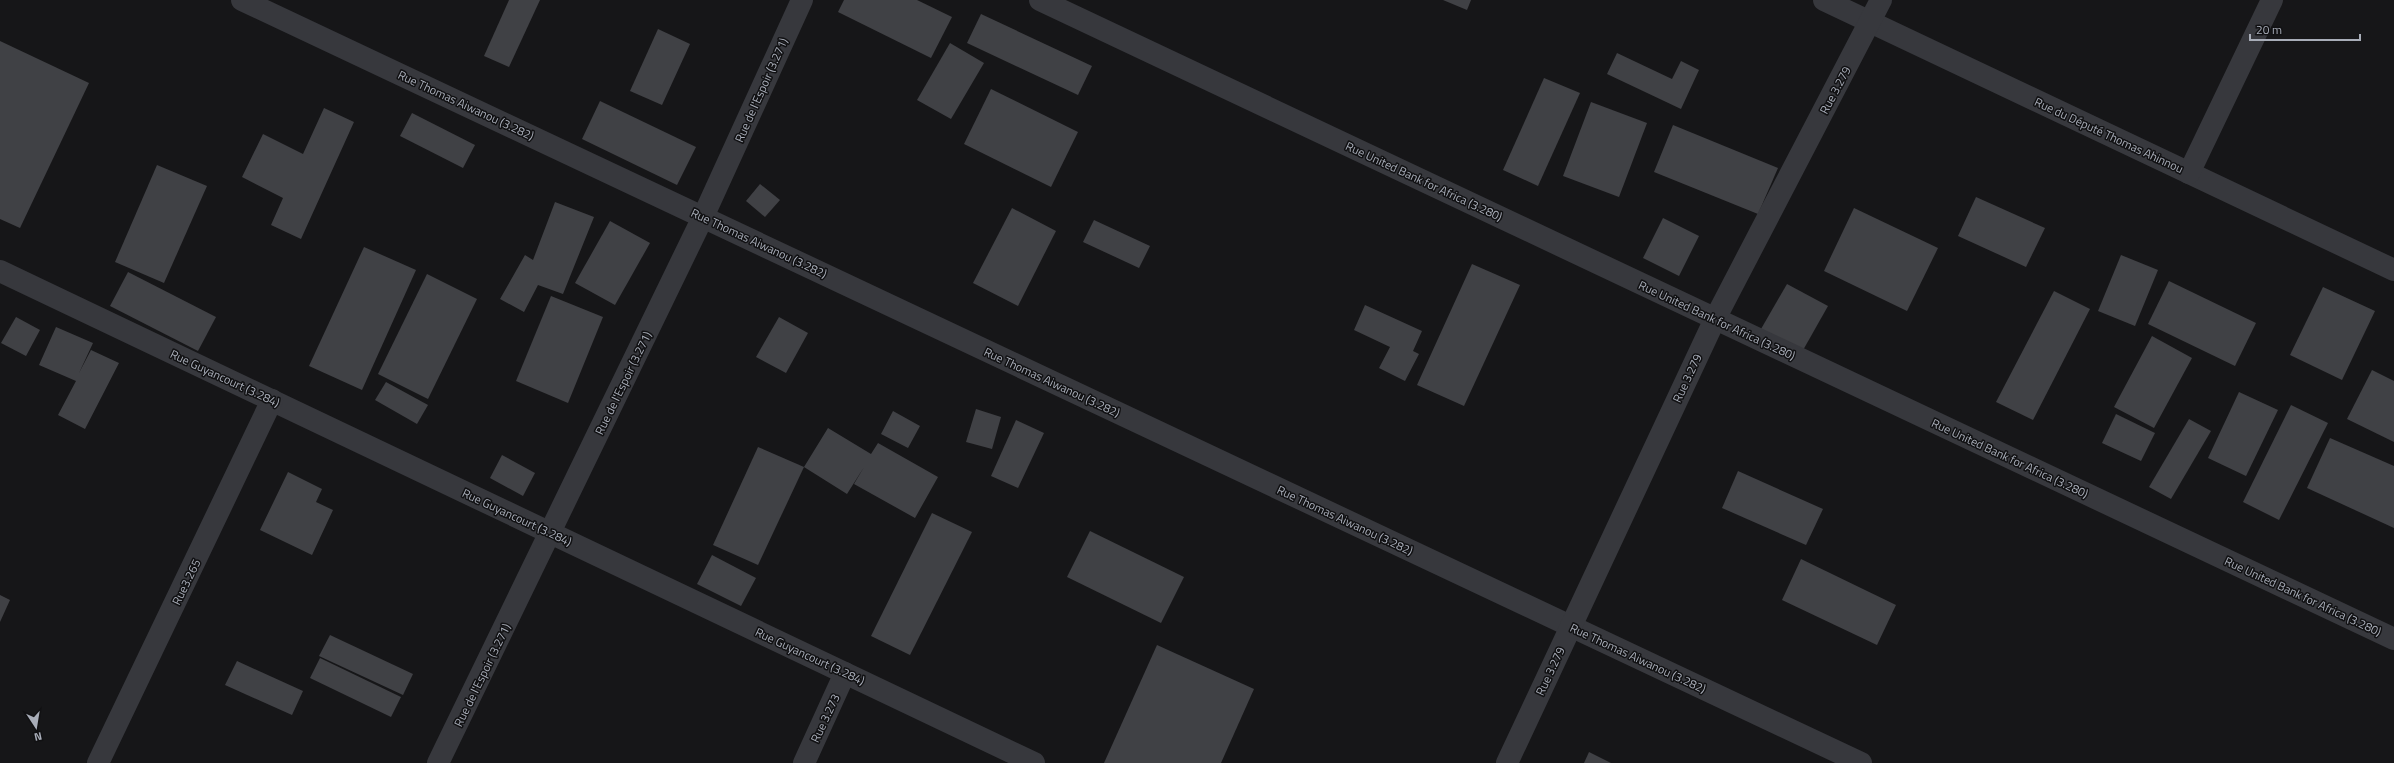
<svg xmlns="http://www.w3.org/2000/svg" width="2394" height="763" font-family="'Titillium Web',sans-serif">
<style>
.building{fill:#404145}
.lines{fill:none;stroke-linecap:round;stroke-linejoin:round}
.street{stroke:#37383d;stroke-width:22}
.labels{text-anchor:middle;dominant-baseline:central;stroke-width:3;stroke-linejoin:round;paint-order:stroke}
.street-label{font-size:12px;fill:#a8adb8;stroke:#111113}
</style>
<rect width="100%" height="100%" fill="#161618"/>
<!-- building -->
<g class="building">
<path d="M509 0H540L509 67 484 56Z"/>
<path d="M844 0H917L952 17 931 58 838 12Z"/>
<path d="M1443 0H1471L1467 10Z"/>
<path d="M981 14 1092 66 1078 95 967 43Z"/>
<path d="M658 29 690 44 662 105 630 91Z"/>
<path d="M0 41 89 83 20 228 0 219Z"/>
<path d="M950 43 984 63 951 119 917 100Z"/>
<path d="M1617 53 1672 79 1681 61 1699 70 1681 109 1607 74Z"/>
<path d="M1544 78 1580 93 1538 186 1503 170Z"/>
<path d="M991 89 1078 132 1051 187 964 144Z"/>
<path d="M600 101 696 147 677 185 582 139Z"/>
<path d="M1591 102 1647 123 1619 197 1563 176Z"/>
<path d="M324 108 354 122 301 239 271 225 283 198 242 177 263 134 303 154Z"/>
<path d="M412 113 475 145 463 168 400 136Z"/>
<path d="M1673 125 1778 168 1758 214 1654 172Z"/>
<path d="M157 165 207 186 164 283 115 262Z"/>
<path d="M760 184 780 200 765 217 746 201Z"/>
<path d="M1976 197 2045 228 2026 267 1958 236Z"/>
<path d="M555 202 594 217 563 294 538 285 524 312 500 299 525 255 533 260Z"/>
<path d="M1012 208 1056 231 1018 306 973 283Z"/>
<path d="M1854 208 1938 248 1907 311 1824 271Z"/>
<path d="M1663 218 1699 236 1679 276 1643 258Z"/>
<path d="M1094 220 1150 246 1139 268 1083 242Z"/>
<path d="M610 221 650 243 615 305 575 283Z"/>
<path d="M364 247 416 270 362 390 309 366Z"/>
<path d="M2121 255 2158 270 2135 326 2098 311Z"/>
<path d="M1472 264 1520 285 1464 406 1417 385Z"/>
<path d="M128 272 216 317 198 351 110 306Z"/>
<path d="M427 274 477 299 428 399 378 374Z"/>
<path d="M2169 281 2256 323 2235 366 2148 324Z"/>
<path d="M1787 284 1828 306 1802 352 1761 329Z"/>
<path d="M2323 287 2375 311 2342 380 2290 355Z"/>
<path d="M2054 291 2090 309 2033 420 1996 402Z"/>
<path d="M551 296 603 317 568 403 516 381Z"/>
<path d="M1365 305 1422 331 1413 351 1419 354 1405 381 1379 368 1390 347 1354 330Z"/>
<path d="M16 317 40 330 26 356 1 343Z"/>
<path d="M779 317 808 333 786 373 756 357Z"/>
<path d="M56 327 93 343 79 373 91 350 119 363 85 429 58 415 76 381 39 365Z"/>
<path d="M2152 336 2192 358 2154 428 2114 407Z"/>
<path d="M2372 370 2394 381V442L2347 419Z"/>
<path d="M386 382 428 405 417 424 375 400Z"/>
<path d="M2239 392 2278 410 2246 476 2208 458Z"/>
<path d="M2291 405 2328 423 2279 520 2243 502Z"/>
<path d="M976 409 1001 417 992 449 966 442Z"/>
<path d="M893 411 920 426 908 448 881 434Z"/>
<path d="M2116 414 2155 433 2141 461 2102 443Z"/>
<path d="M2189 419 2211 431 2171 499 2149 487Z"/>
<path d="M1016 420 1044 433 1018 488 991 476Z"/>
<path d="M828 428 871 454 878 443 938 477 915 518 854 484 864 467 847 494 804 467Z"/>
<path d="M2330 438 2394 466V528L2307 488Z"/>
<path d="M758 447 804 467 758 565 713 545Z"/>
<path d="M502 455 535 473 523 496 490 478Z"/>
<path d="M1738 471 1823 509 1806 545 1722 508Z"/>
<path d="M288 472 322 489 316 502 333 510 312 555 260 530Z"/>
<path d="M932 513 972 532 910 655 871 636Z"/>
<path d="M1090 531 1184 577 1161 623 1067 577Z"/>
<path d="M712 555 756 578 741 606 697 584Z"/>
<path d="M1801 559 1896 605 1877 645 1782 600Z"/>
<path d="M0 595 10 600 0 622Z"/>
<path d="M330 635 413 674 403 695 319 656Z"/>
<path d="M1157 645 1254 689 1221 763H1104Z"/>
<path d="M320 658 401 697 391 717 310 678Z"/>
<path d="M237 661 303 691 292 715 225 685Z"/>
<path d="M1589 752 1611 763H1584Z"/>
</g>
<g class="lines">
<!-- street -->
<g class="street">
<path d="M242 0 1861 763"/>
<path d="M1040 0 2394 639"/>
<path d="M1824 0 2394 270"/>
<path d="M2189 173 2272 0"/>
<path d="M0 271 1034 763"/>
<path d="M98 763 272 400"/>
<path d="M438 763 703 217 802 0"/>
<path d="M804 763 845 673"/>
<path d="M1507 763 1715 319 1881 0"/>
</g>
</g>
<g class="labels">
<!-- street labels -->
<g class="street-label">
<text transform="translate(761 90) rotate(-66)">Rue de l'Espoir (3.271)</text>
<text transform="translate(1835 90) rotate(-62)">Rue 3.279</text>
<text transform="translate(466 105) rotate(25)">Rue Thomas Aiwanou (3.282)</text>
<text transform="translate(2109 135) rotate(25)">Rue du Député Thomas Ahinnou</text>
<text transform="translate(1424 181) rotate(25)">Rue United Bank for Africa (3.280)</text>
<text transform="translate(759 243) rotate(25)">Rue Thomas Aiwanou (3.282)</text>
<text transform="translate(1717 320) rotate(25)">Rue United Bank for Africa (3.280)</text>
<text transform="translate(225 378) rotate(25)">Rue Guyancourt (3.284)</text>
<text transform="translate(1687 378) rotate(-65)">Rue 3.279</text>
<text transform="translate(1052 382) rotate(25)">Rue Thomas Aiwanou (3.282)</text>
<text transform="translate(623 383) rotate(-64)">Rue de l'Espoir (3.271)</text>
<text transform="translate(2010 458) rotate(25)">Rue United Bank for Africa (3.280)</text>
<text transform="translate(517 517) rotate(25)">Rue Guyancourt (3.284)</text>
<text transform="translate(1345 520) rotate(25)">Rue Thomas Aiwanou (3.282)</text>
<text transform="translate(186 582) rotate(-64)">Rue3.265</text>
<text transform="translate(2303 596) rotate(25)">Rue United Bank for Africa (3.280)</text>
<text transform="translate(810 656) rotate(25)">Rue Guyancourt (3.284)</text>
<text transform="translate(1638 658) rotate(25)">Rue Thomas Aiwanou (3.282)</text>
<text transform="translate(1550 671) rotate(-65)">Rue 3.279</text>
<text transform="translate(482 675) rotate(-64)">Rue de l'Espoir (3.271)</text>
<text transform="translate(825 718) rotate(-65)">Rue 3.273</text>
</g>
</g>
<!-- north arrow -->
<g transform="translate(36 727) rotate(168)" stroke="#111113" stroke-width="3" paint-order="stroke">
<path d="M0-3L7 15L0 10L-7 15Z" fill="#a8adb8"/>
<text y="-6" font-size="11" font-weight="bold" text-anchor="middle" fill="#a8adb8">N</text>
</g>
<!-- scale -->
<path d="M2250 34v6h110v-6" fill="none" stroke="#a8adb8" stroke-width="2"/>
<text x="2256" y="34" font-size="12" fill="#a8adb8" stroke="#111113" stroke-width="3" paint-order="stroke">20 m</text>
</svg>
